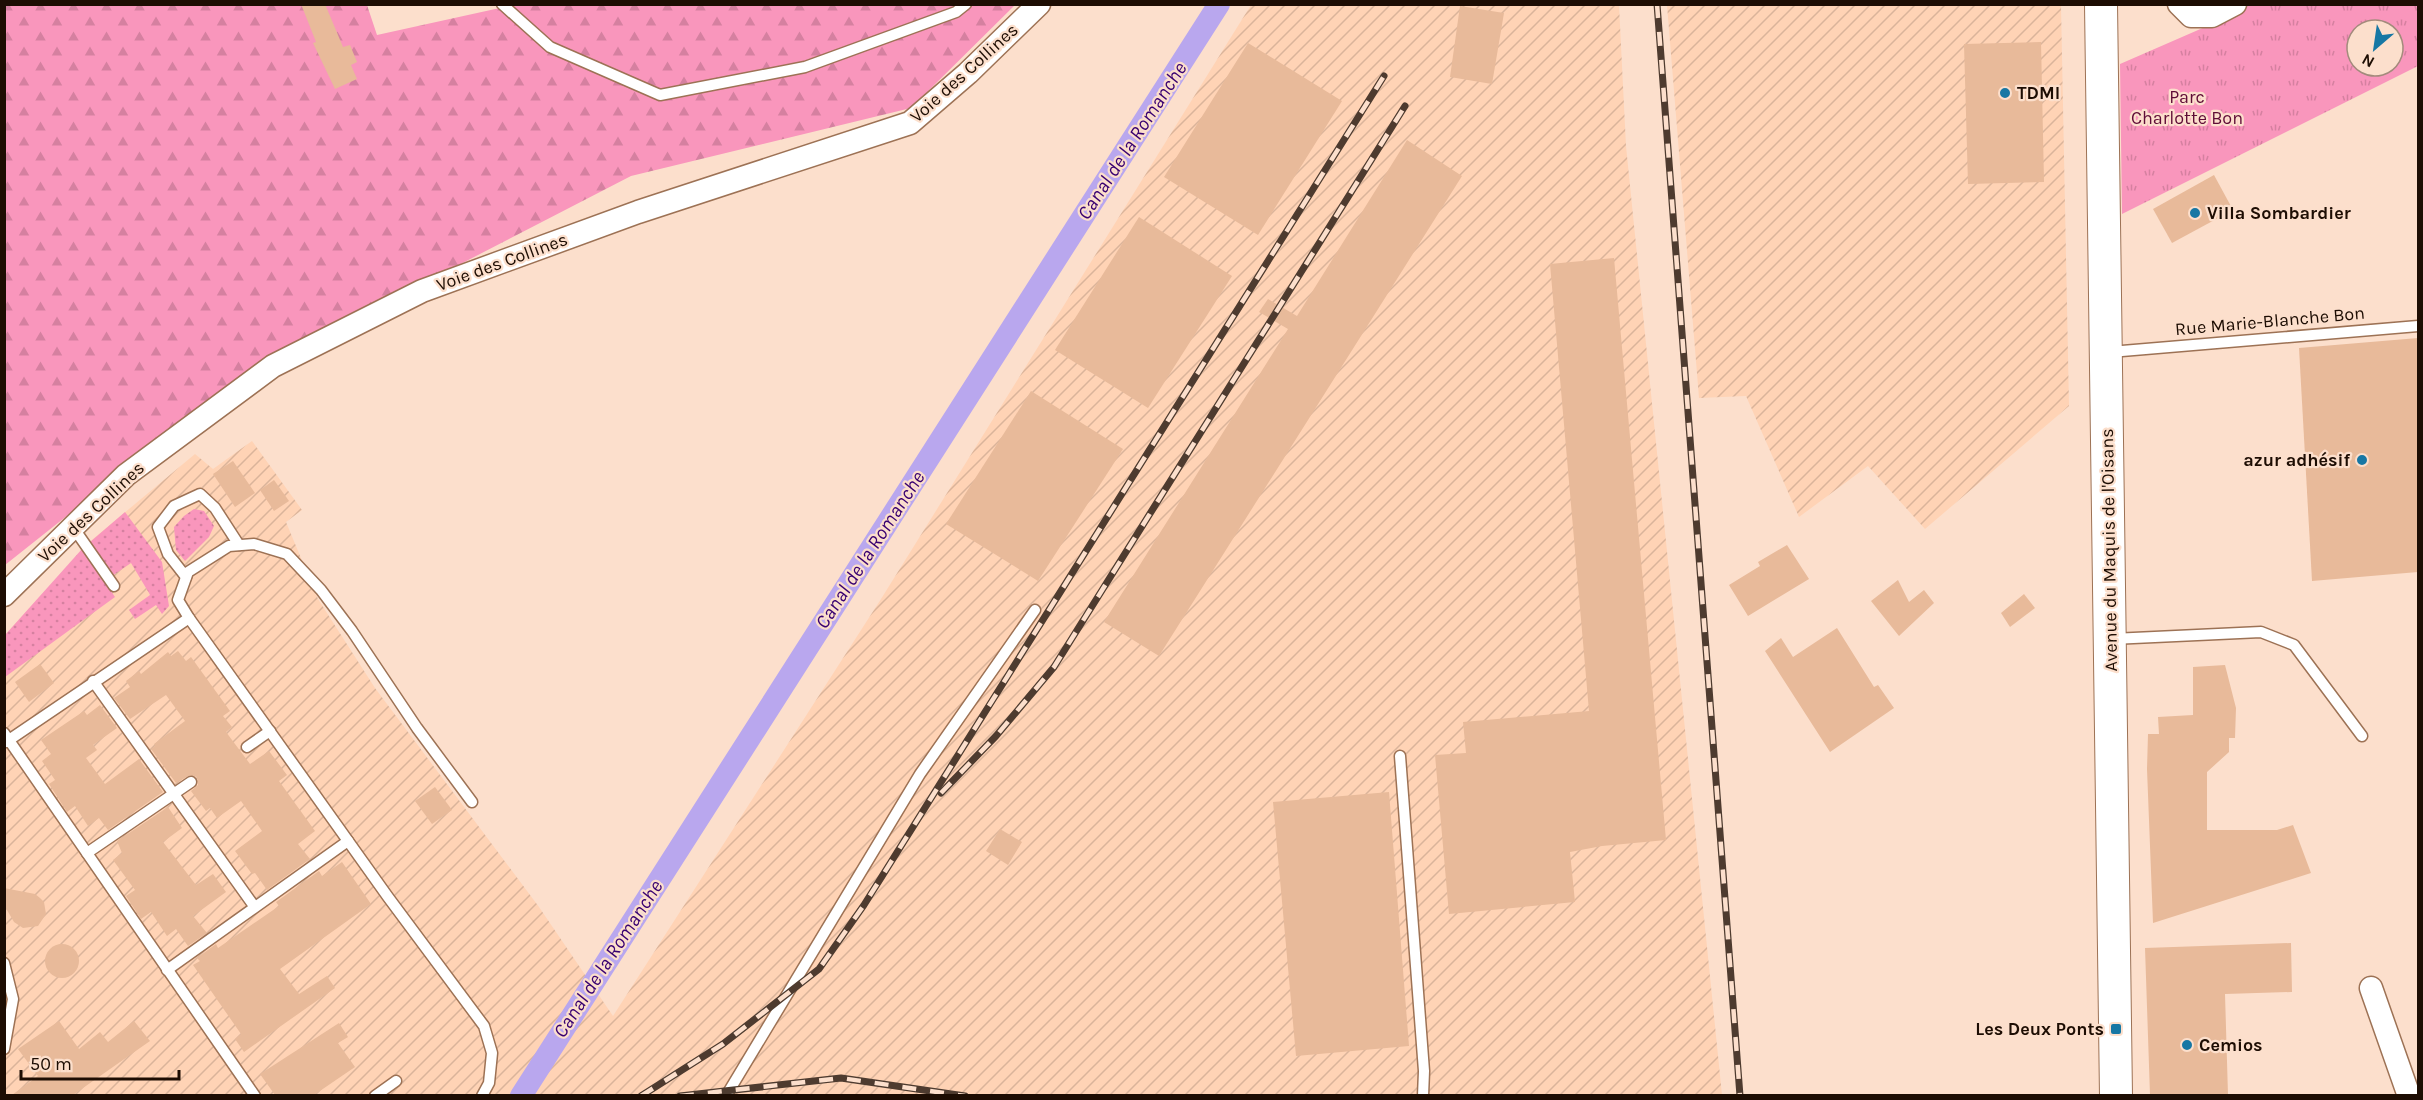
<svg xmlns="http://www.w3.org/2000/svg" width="2423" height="1100" font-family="Karla,sans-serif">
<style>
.industrial{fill:url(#industrial-furrows)}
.grass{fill:url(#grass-dots)}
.forest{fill:url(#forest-firs)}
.park{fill:url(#park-tufts);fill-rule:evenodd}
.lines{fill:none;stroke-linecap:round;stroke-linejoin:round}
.canal{stroke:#b9a7ee;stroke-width:22}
.building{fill:#e8ba9a}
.lane-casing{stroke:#9d7255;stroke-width:13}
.street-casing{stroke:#9d7255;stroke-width:25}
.secondary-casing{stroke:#9d7255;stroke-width:34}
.lane{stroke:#fff;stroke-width:10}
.street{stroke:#fff;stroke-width:22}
.secondary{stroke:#fff;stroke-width:32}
.rail-casing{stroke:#4e3b2f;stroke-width:7}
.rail{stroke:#fcdfcc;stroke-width:4.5;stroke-dasharray:14;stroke-linecap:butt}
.poi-dot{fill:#1777a4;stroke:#fcdfcc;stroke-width:2}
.labels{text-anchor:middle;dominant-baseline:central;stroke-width:4.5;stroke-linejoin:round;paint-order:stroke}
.street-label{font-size:18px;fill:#1d0d03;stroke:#fcdfcc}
.poi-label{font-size:18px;font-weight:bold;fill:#1d0d03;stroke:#fcdfcc;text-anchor:start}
.park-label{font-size:18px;fill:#5f0c37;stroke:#fcdfcc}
.water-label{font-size:20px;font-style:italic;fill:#380171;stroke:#fcdfcc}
</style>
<defs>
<pattern id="industrial-furrows" width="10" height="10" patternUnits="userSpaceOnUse" patternTransform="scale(1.5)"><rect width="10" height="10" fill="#ffd3b5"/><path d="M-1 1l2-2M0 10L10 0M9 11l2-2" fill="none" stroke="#dab49a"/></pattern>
<pattern id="grass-dots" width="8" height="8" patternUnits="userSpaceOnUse" patternTransform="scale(1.5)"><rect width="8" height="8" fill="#f996bc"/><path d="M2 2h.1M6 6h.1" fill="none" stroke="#d580a0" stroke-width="1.8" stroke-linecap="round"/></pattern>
<pattern id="forest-firs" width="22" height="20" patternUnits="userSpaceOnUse" patternTransform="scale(1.5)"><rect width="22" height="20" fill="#f996bc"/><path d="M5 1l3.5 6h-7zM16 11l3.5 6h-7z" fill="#d580a0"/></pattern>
<pattern id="park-tufts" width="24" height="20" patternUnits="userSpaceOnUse" patternTransform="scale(1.5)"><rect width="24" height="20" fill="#f996bc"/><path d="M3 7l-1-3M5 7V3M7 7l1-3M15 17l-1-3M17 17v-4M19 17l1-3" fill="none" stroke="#d580a0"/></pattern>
</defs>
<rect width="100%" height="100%" fill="#fcdfcc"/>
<!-- industrial -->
<g class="industrial">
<path d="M1251 5H1619L1626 146 1722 1095H5L4 636 93 539 195 454 213 469 252 441 302 510 286 522 318 599 375 688 539 907 613 1016 881 599Z"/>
<path d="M1667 5H2061L2069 406 1925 529 1868 466 1799 517 1746 396 1699 398Z"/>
</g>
<!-- grass -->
<g class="grass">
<path d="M194 509 204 511 214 526 209 537 185 561 176 550 174 527 184 516Z"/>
<path d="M125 512 162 562 169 606 162 614 156 605 135 619 129 610 150 595 149 593 131 563 112 576 90 542Z"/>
<path d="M82 549 115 597 5 677V635Z"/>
</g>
<!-- forest -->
<path class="forest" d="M518 4 1015 5 911 108 631 176 325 334 199 411 5 565V5H367L377 35Z"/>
<!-- park -->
<path class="park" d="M2247 5H2418V66L2122 214 2120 64 2205 27ZM2357 30H2393V66H2357Z"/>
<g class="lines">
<!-- canal -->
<path class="canal" d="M521 1096 1219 4"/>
</g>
<!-- building -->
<g class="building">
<path d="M301 4H325L343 47 350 45 357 62 351 65 357 79 335 89 313 43 316 42Z"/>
<path d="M1460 6 1504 13 1492 84 1450 77Z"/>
<path d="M2041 42 2044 182 1968 184 1964 44Z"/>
<path d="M1248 43 1342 101 1258 235 1164 177Z"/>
<path d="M1407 140 1462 176 1159 656 1104 622 1288 329 1259 312 1268 299 1297 316Z"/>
<path d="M2214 175 2233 210 2172 243 2153 209Z"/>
<path d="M1139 217 1232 276 1148 408 1055 350Z"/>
<path d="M1614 258 1666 840 1602 846 1570 852 1575 902 1449 914 1435 755 1466 753 1463 722 1589 711 1550 264Z"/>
<path d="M2418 338V572L2312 581 2299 348Z"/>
<path d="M1031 391 1123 449 1038 581 946 524Z"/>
<path d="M233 461 255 493 235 507 213 474Z"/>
<path d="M274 480 289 501 274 511 260 490Z"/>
<path d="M1787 545 1809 579 1748 616 1729 585 1760 566 1758 562Z"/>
<path d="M1898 580 1909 602 1924 590 1934 603 1899 636 1871 601Z"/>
<path d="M2024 594 2035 608 2010 627 2001 613Z"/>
<path d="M1837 628 1874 687 1878 685 1894 708 1830 752 1765 651 1781 638 1793 657Z"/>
<path d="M178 651 186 661 191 657 230 711 223 716 232 727 226 732 250 764 269 751 287 775 279 781 315 831 298 844 310 859 267 890 255 873 252 874 235 851 262 831 241 801 217 818 210 808 206 811 191 791 198 785 197 777 190 775 176 783 151 749 155 746 154 744 185 721 166 695 130 719 114 698 130 687 126 681 139 671 141 674 168 652 171 656Z"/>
<path d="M40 664 54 683 29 702 15 682Z"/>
<path d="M2225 665 2236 708 2235 738H2229V752L2207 772V830H2277L2293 825 2311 873 2153 923 2147 769 2148 734H2159L2158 717 2193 715V667Z"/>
<path d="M100 705 117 728 93 745 97 750 86 758 105 784 139 759 163 792 108 830 99 818 88 826 75 806 67 812 49 784 55 780 42 761 51 754 41 740 84 711 87 715Z"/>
<path d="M435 787 452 810 432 824 415 801Z"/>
<path d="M1389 792 1409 1046 1296 1056 1273 802Z"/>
<path d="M168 807 182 828 163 842 196 885 213 874 226 892 193 916 207 933 188 946 176 929 167 936 151 912 141 919 126 896 135 890 113 860 122 853 117 841Z"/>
<path d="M1000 829 1022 842 1008 865 986 851Z"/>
<path d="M342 862 371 904 280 969 299 994 327 976 335 988 244 1052 235 1039 241 1034 193 965 200 961 197 958 216 944 218 948 279 906 276 902 319 871 322 876Z"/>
<path d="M4 888 35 894 40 898 44 902 46 914 38 926 23 928 14 922 4 905Z"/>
<path d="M2291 943 2292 992 2225 994 2228 1095H2150L2145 948Z"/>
<circle cx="62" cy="961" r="17"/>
<path d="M59 1021 79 1049 100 1032 108 1042 134 1021 150 1041 73 1095H12L38 1076 18 1049Z"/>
<path d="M339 1023 348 1037 338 1043 355 1067 314 1095H275L260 1074Z"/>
</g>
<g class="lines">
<!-- lane casing -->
<g class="lane-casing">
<g id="lane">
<path d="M502 4 550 47 660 95 805 67 956 12 966 4"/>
<path d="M2110 352 2418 326"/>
<path d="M73 527 114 586"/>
<path d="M186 577 168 554 158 527 174 506 200 494 215 508 239 545"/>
<path d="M2112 639 2261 632 2294 645 2362 736"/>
<path d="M93 681 254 906"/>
<path d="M4 733 255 1096"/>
<path d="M6 742 189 618"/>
<path d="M247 747 270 731"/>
<path d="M1400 756 1424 1071 1423 1096"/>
<path d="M472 802 417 728 352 631 321 590 287 554 254 544 229 546 188 572 178 600 189 618 388 897 484 1026 492 1053 489 1083 482 1096"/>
<path d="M87 853 191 782"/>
<path d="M4 963 13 999 4 1049"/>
<path d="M167 970 348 841"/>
<path d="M375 1096 396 1081"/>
<path d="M726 1096 920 774 1035 610"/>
</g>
</g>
<!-- street casing -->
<g class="street-casing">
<g id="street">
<path d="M2179 4 2191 16H2212L2235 4"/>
<path d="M4 595 126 475 273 366 422 291 638 212 910 123 968 73 1039 4"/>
<path d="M2371 988 2409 1096"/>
</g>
</g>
<!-- secondary casing -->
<g class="secondary-casing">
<path id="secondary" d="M2101 4 2116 1096"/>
</g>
<!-- lane -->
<use href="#lane" class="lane"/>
<!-- street -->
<use href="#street" class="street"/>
<!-- secondary -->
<use href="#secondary" class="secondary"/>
<!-- rail casing -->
<g class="rail-casing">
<g id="rail">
<path d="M1657 4 1740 1096"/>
<path d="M941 793 996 736 1054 667 1405 106"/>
<path d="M641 1096 723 1044 819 969 864 905 1384 76"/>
<path d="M680 1096 841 1078 965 1096"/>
</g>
</g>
<!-- rail -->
<use href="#rail" class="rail"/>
</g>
<!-- markers -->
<g class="poi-dot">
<circle cx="2005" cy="93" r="6"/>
<circle cx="2195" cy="213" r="6"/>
<circle cx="2362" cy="460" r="6"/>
<rect x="2110" y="1023" width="12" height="12" rx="3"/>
<circle cx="2187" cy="1045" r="6"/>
</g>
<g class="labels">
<!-- street labels -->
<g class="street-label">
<text transform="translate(964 73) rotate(-42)">Voie des Collines</text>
<text transform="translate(502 262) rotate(-20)">Voie des Collines</text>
<text transform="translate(2270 321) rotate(-5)">Rue Marie-Blanche Bon</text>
<text transform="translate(91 512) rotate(-43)">Voie des Collines</text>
<text transform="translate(2109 550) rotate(-91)">Avenue du Maquis de l'Oisans</text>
</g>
<!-- poi labels -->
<g class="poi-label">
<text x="2017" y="93">TDMI</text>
<text x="2207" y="213">Villa Sombardier</text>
<text x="2350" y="460" text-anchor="end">azur adhésif</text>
<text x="2104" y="1029" text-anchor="end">Les Deux Ponts</text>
<text x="2199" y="1045">Cemios</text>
</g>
<!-- park labels -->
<g class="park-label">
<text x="2187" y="97">Parc<tspan x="2187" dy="21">Charlotte Bon</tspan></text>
</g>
<!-- water labels -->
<g class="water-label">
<text transform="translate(1132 141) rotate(-57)">Canal de la Romanche</text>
<text transform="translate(870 550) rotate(-57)">Canal de la Romanche</text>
<text transform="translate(608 959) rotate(-57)">Canal de la Romanche</text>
</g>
</g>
<!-- border -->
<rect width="2423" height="1100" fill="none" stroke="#1d0d03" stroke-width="12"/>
<!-- north arrow -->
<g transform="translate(2375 48) rotate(209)"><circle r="28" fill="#fcdfcc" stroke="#a38b7c" stroke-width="1.5"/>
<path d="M0-4.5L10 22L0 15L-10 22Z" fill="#1777a4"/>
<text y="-9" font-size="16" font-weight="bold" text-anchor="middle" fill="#1d0d03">N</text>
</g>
<!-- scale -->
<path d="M21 1070v9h158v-9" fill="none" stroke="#1d0d03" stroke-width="3"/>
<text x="30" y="1070" font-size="18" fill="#1d0d03" stroke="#fcdfcc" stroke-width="4.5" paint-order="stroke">50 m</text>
</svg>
